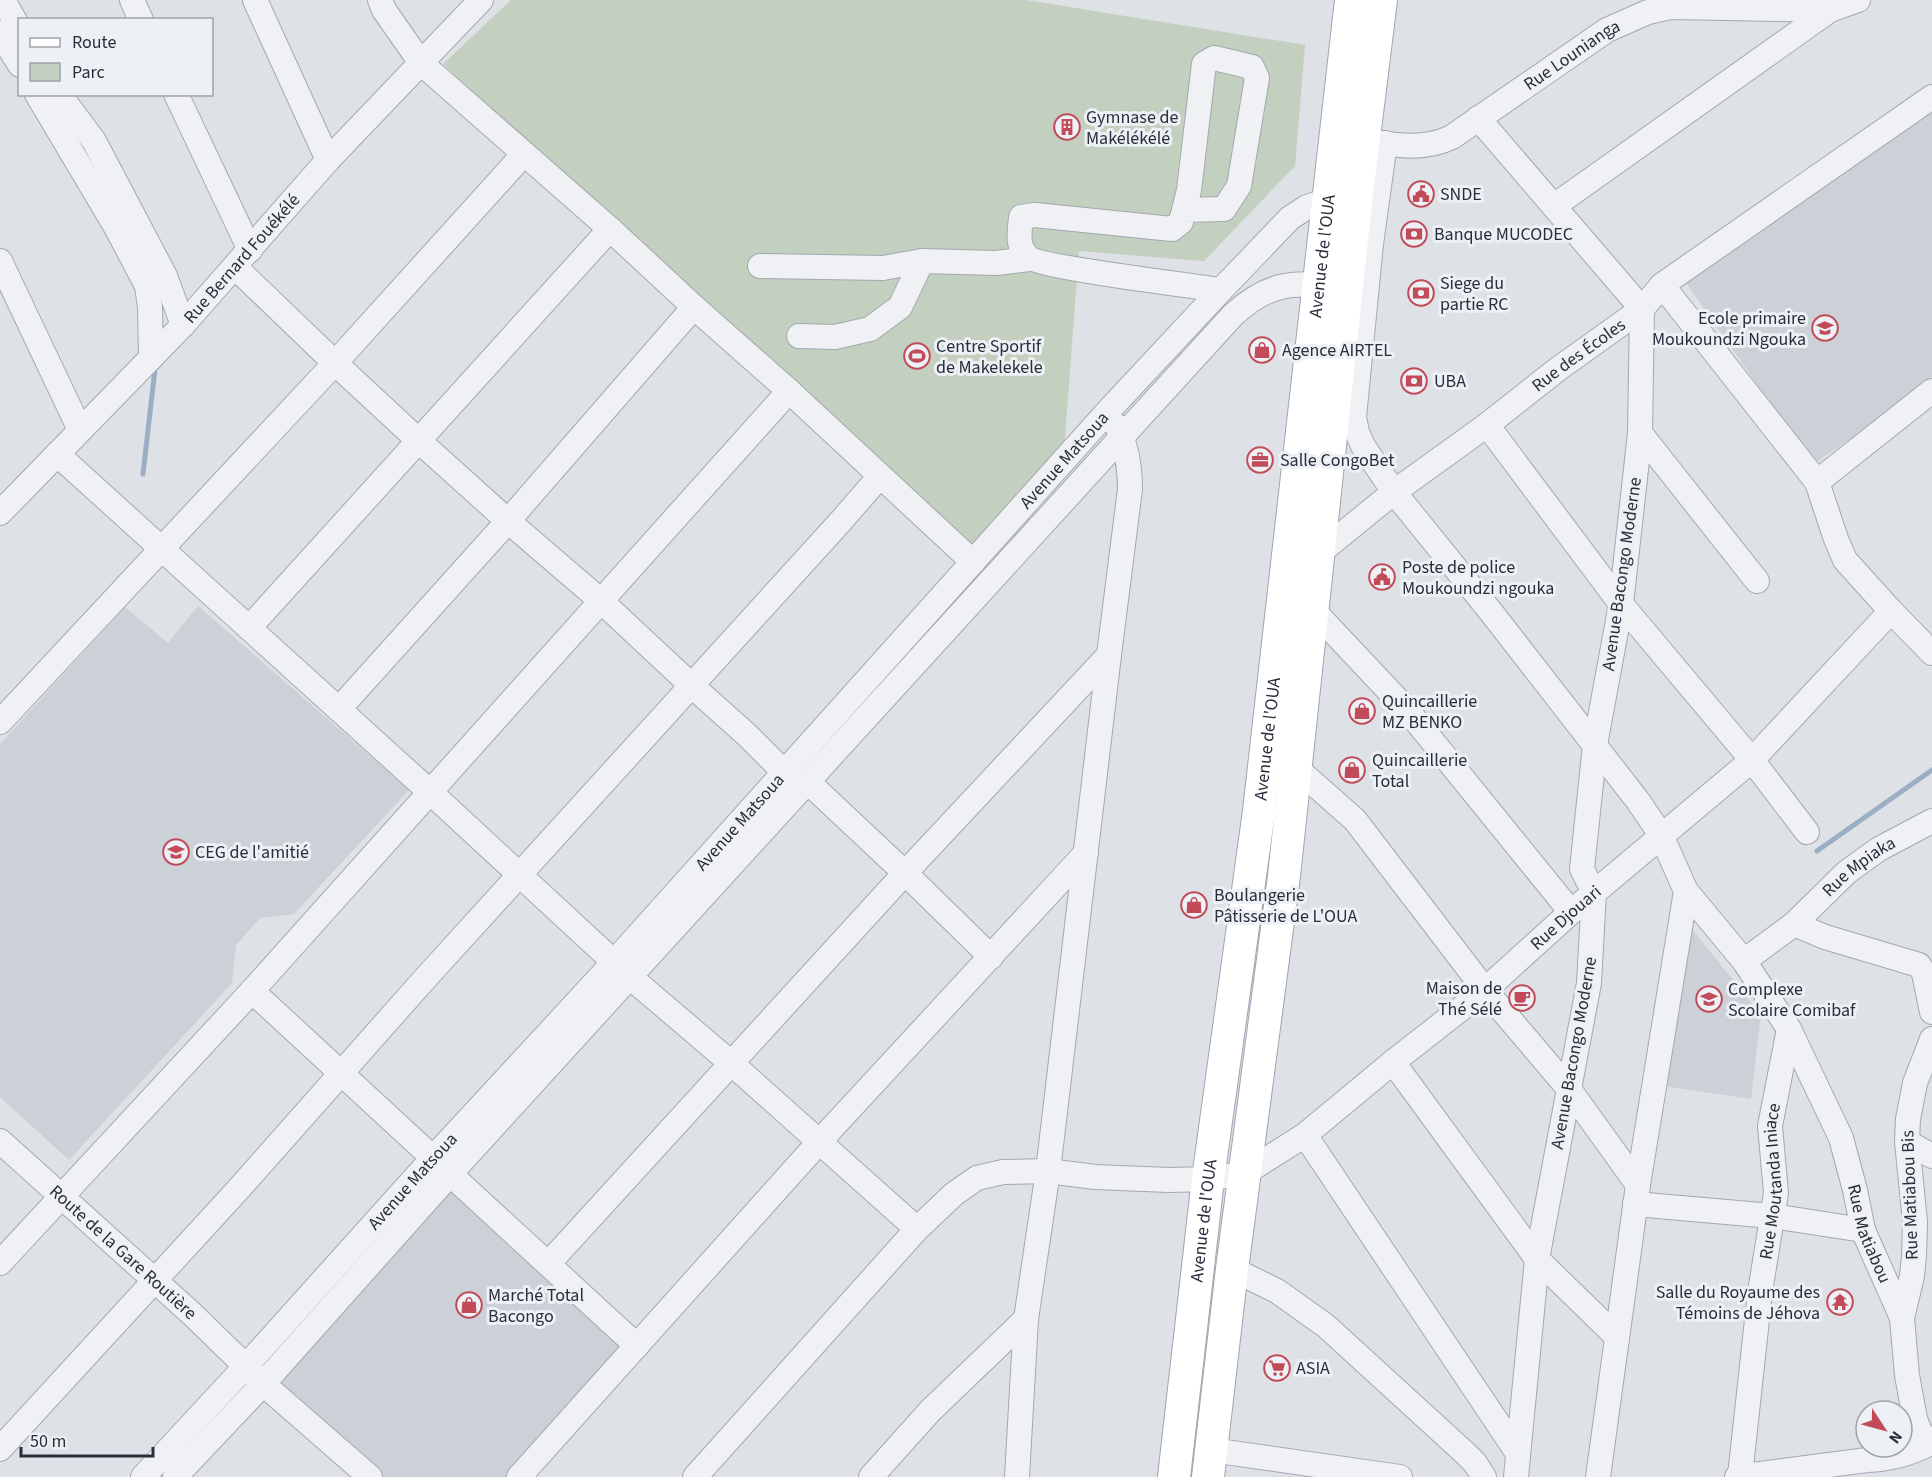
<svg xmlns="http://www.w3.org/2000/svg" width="1932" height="1477" font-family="'Source Sans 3',sans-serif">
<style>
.built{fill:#ccd0d7}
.green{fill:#c3cfbf}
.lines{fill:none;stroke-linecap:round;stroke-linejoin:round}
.stream{stroke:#9baec4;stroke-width:5}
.minor-casing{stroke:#a4a8af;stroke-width:26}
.major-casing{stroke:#9ea5b1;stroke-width:34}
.minor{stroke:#f0f1f5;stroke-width:24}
.major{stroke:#fff;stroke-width:32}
.labels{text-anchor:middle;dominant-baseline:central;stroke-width:6;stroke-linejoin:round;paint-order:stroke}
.street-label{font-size:18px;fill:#282f3b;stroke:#edf0f4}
.poi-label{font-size:18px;fill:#282f3b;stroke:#edf0f4;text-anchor:start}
</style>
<rect width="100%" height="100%" fill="#dee1e6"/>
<!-- built -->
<g class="built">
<path d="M1932 107V377L1850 439 1813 464 1684 280Z"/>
<path d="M198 606 409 790 294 914 260 918 236 945 232 983 69 1160 0 1097V744L125 607 168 643Z"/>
<path d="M1683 918 1761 1015 1751 1099 1656 1085Z"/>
<path d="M459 1182 637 1346 519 1477H370L269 1389Z"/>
</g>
<!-- green -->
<path class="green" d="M511 0H1026L1305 45 1295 166 1204 261 1079 251 1064 451 974 548 443 64Z"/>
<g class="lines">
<!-- stream -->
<g class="stream">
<path d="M143 474 155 369"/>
<path d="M1817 851 1932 770"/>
</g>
<!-- minor casing -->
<g class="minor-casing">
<g id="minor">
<path d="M3 0 20 30"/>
<path d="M132 0 141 20"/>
<path d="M255 0 328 160"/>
<path d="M380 0 384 10 421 63 610 229 694 307 789 391 973 562"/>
<path d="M0 33 20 65"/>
<path d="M37 94 116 227 147 286 150 307 151 358"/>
<path d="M59 94 94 141 165 276 183 325"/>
<path d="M176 94 250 250"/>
<path d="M1478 118 1642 309 1640 433 1621 604 1595 745 1582 869 1594 893 1589 983 1537 1259 1516 1477"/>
<path id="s1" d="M1369 141C1398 146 1425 150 1452 137L1607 30 1648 12 1671 7 1830 10"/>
<path id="s2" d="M1385 143 1371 244 1354 417 1357 432 1363 446 1394 492 1491 612 1638 801 1661 835 1686 891 1744 961 1789 1029 1841 1138 1855 1190 1863 1230 1902 1318 1907 1375 1915 1419 1920 1432 1932 1444"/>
<path d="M1554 206 1830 10 1858 0"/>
<path d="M1184 210 1224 209 1239 186 1257 78 1252 67 1214 58 1204 64 1189 190 1181 222 1172 229 1035 215 1021 217C1020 231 1016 245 1027 256 1037 267 1195 286 1221 290"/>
<path d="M0 261 80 430"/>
<path d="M760 266 883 268 922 261 996 263 1029 259"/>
<path d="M235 267 335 363 419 441 508 521 600 600 691 685 747 735 785 773"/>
<path d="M1662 285 1817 482 1836 539 1845 560 1891 611 1932 653"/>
<path d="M799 336 835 337 870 329 900 307 922 261"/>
<path d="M1487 425 1621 604 1752 760 1807 832"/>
<path d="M1640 433 1757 581"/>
<path d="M57 454 429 791 630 977 731 1063 917 1229"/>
<path d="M1817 482 1932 391"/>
<path id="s3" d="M0 513 183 325 328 160 481 0"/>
<path id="s4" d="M1318 554 1394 492 1487 425 1558 369 1642 309 1662 285 1932 97"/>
<path d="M1311 608 1408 711 1571 912"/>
<path d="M249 628 610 229"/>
<path d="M339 709 508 521 694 307"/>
<path d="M0 722 335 363 524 154"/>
<path d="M1295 767 1355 820 1485 990 1569 1089 1638 1185"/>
<path d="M808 782 905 873 991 957"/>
<path id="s5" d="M1794 924 1847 872 1879 849 1932 821"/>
<path d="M1744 961 1794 924 1825 937 1919 965 1924 973 1932 1012"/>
<path d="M252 991 433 1158"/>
<path d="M1393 1062 1537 1259 1617 1337"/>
<path d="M1305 1135 1517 1452"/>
<path id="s6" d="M0 1141 192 1314 269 1389 370 1477"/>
<path d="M1907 1142 1932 1156"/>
<path d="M450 1174 637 1346"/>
<path d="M1635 1204 1772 1216 1863 1230"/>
<path d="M0 1263 252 991 789 391"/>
<path d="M548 1264 905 873 1109 655"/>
<path d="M1232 1269 1277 1291 1326 1326 1465 1453 1475 1463 1484 1477"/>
<path d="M1902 1318 1912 1276 1914 1256 1915 1222 1907 1142 1908 1119 1915 1083 1932 1039"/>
<path d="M0 1449 235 1193 422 982 841 521 880 476"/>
<path d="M1211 1450 1400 1477"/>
<path id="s7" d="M1740 1476 1760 1292 1776 1193 1770 1126 1789 1029"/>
<path id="s8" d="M143 1477 246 1366 433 1158 615 961 1109 410 1221 290 1290 218 1307 207 1316 204 1327 202H1344"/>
<path d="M175 1477 263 1384 450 1174 1233 315C1268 283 1290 282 1336 286"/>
<path d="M519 1477 820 1141 1086 853"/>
<path id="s9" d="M695 1477 917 1229 954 1194 977 1178 1003 1172 1048 1171 1095 1177 1169 1180 1208 1179 1245 1173 1305 1135 1393 1062 1485 990 1571 912 1752 760 1891 611"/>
<path d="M871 1477 930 1411 1026 1319"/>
<path d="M1017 1477 1026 1319 1048 1171 1109 655 1130 489C1130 468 1126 445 1117 426"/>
<path d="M1598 1477 1638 1185 1686 891"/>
<path d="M1737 1477 1867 1460C1891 1459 1911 1454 1932 1442"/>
</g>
</g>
<!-- major casing -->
<g class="major-casing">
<g id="major">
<path id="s10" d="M1174 1477 1208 1179 1259 811 1351 0"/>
<path d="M1208 1477 1232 1269 1284 876 1356 202 1381 0"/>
</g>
</g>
<!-- minor -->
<use href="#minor" class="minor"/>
<!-- major -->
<use href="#major" class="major"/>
</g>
<!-- icons -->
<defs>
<g id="building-ring" transform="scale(1.35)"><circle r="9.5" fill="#edf0f4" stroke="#c24b5a" stroke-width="1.5"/><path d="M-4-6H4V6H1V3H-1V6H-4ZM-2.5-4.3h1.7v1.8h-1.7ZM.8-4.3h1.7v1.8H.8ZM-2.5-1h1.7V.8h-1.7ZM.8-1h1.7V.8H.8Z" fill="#c24b5a"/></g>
<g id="civic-ring" transform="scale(1.35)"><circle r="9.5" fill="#edf0f4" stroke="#c24b5a" stroke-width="1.5"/><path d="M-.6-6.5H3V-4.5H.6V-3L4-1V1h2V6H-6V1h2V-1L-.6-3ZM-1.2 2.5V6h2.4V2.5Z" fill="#c24b5a"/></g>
<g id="bank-ring" transform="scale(1.35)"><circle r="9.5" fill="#edf0f4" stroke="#c24b5a" stroke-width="1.5"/><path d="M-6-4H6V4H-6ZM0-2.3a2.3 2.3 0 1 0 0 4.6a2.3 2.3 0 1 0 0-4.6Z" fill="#c24b5a"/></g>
<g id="school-ring" transform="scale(1.35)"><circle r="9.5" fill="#edf0f4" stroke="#c24b5a" stroke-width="1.5"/><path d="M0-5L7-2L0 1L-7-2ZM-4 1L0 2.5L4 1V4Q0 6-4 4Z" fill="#c24b5a"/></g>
<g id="shop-ring" transform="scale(1.35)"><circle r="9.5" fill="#edf0f4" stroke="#c24b5a" stroke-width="1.5"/><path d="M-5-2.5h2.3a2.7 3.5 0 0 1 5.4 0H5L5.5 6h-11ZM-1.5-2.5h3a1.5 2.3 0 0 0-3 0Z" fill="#c24b5a"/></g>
<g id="stadium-ring" transform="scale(1.35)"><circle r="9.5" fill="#edf0f4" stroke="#c24b5a" stroke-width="1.5"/><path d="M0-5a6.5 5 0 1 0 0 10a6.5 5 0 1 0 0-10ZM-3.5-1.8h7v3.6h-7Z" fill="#c24b5a"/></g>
<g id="office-ring" transform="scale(1.35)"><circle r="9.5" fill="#edf0f4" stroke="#c24b5a" stroke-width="1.5"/><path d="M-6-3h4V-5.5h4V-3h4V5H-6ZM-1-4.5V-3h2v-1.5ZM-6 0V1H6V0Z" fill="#c24b5a"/></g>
<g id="cafe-ring" transform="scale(1.35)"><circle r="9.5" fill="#edf0f4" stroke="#c24b5a" stroke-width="1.5"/><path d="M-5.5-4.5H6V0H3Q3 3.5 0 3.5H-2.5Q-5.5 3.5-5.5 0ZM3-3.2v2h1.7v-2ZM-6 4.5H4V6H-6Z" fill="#c24b5a"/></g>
<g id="temple-ring" transform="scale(1.35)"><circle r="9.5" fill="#edf0f4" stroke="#c24b5a" stroke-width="1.5"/><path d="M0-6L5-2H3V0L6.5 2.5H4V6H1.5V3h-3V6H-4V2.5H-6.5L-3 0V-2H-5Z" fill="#c24b5a"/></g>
<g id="supermarket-ring" transform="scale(1.35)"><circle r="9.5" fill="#edf0f4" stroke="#c24b5a" stroke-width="1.5"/><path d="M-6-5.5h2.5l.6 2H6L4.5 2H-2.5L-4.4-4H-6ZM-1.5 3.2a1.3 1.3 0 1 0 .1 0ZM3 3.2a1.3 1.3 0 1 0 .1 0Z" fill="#c24b5a"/></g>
</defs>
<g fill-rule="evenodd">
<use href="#building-ring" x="1067" y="127"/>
<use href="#civic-ring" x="1421" y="194"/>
<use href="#bank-ring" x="1414" y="234"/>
<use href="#bank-ring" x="1421" y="293"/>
<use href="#school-ring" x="1825" y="328"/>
<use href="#shop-ring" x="1262" y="350"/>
<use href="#stadium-ring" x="917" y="356"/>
<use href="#bank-ring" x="1414" y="381"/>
<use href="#office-ring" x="1260" y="460"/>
<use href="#civic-ring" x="1382" y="577"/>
<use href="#shop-ring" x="1362" y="711"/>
<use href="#shop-ring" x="1352" y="770"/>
<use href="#school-ring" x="176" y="852"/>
<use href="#shop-ring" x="1194" y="905"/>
<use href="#cafe-ring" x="1522" y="998"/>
<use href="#school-ring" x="1709" y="999"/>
<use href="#temple-ring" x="1840" y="1302"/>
<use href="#shop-ring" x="469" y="1305"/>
<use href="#supermarket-ring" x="1277" y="1368"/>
</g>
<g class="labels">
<!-- street labels -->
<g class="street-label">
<text stroke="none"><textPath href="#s1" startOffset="230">Rue Lounianga</textPath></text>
<text stroke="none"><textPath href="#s10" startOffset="1230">Avenue de l'OUA</textPath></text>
<text stroke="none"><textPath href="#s3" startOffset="351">Rue Bernard Fouékélé</textPath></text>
<text stroke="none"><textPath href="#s4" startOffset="328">Rue des Écoles</textPath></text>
<text stroke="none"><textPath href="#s8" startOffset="1372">Avenue Matsoua</textPath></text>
<text transform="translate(1622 574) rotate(-82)">Avenue Bacongo Moderne</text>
<text stroke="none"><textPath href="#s10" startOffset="744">Avenue de l'OUA</textPath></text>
<text stroke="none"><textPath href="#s8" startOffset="886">Avenue Matsoua</textPath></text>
<text stroke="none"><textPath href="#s5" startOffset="87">Rue Mpiaka</textPath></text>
<text stroke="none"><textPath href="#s9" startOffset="1092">Rue Djouari</textPath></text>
<text transform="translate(1574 1053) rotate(-80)">Avenue Bacongo Moderne</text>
<text stroke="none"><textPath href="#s8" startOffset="400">Avenue Matsoua</textPath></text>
<text stroke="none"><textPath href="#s7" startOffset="297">Rue Moutanda Iniace</textPath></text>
<text transform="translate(1910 1195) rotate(-92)">Rue Matiabou Bis</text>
<text stroke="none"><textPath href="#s10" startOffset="258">Avenue de l'OUA</textPath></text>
<text stroke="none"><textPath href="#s2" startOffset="1251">Rue Matiabou</textPath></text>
<text stroke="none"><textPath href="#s6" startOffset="166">Route de la Gare Routière</textPath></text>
</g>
<!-- poi labels -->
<g class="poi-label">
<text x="1086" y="117">Gymnase de<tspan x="1086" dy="21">Makélékélé</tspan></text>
<text x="1440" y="194">SNDE</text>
<text x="1434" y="234">Banque MUCODEC</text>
<text x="1440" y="283">Siege du<tspan x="1440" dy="21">partie RC</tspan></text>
<text x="1806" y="318" text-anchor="end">Ecole primaire<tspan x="1806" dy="21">Moukoundzi Ngouka</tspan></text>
<text x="936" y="346">Centre Sportif<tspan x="936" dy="21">de Makelekele</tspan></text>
<text x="1282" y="350">Agence AIRTEL</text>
<text x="1434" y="381">UBA</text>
<text x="1280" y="460">Salle CongoBet</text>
<text x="1402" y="567">Poste de police<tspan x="1402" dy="21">Moukoundzi ngouka</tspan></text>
<text x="1382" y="701">Quincaillerie<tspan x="1382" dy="21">MZ BENKO</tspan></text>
<text x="1372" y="760">Quincaillerie<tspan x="1372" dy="21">Total</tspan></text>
<text x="195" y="852">CEG de l'amitié</text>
<text x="1214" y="895">Boulangerie<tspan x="1214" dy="21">Pâtisserie de L'OUA</tspan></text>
<text x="1502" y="988" text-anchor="end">Maison de<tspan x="1502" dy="21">Thé Sélé</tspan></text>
<text x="1728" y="989">Complexe<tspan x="1728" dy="21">Scolaire Comibaf</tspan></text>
<text x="1820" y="1292" text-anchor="end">Salle du Royaume des<tspan x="1820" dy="21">Témoins de Jéhova</tspan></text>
<text x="488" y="1295">Marché Total<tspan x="488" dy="21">Bacongo</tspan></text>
<text x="1296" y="1368">ASIA</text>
</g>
</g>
<!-- legend -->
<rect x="18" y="18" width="195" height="78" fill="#edf0f4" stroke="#9ea3aa" stroke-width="1.5"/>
<rect x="30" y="38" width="30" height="9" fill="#ffffff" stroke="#9ea3aa" stroke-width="1.5"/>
<text x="72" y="48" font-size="18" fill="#282f3b">Route</text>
<rect x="30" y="63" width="30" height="18" fill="#c3cfbf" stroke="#9ea3aa" stroke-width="1.5"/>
<text x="72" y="78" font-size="18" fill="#282f3b">Parc</text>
<!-- north arrow -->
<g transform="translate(1884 1429) rotate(126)"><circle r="28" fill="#edf0f4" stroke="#9ea3aa" stroke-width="1.5"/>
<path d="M0-4.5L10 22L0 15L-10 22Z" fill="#c24b5a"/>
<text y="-9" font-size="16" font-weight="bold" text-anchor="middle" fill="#282f3b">N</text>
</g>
<!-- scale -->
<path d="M21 1447v9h132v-9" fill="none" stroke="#282f3b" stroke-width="3"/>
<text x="30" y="1447" font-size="18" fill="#282f3b" stroke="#edf0f4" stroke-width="4.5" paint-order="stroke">50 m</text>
</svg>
